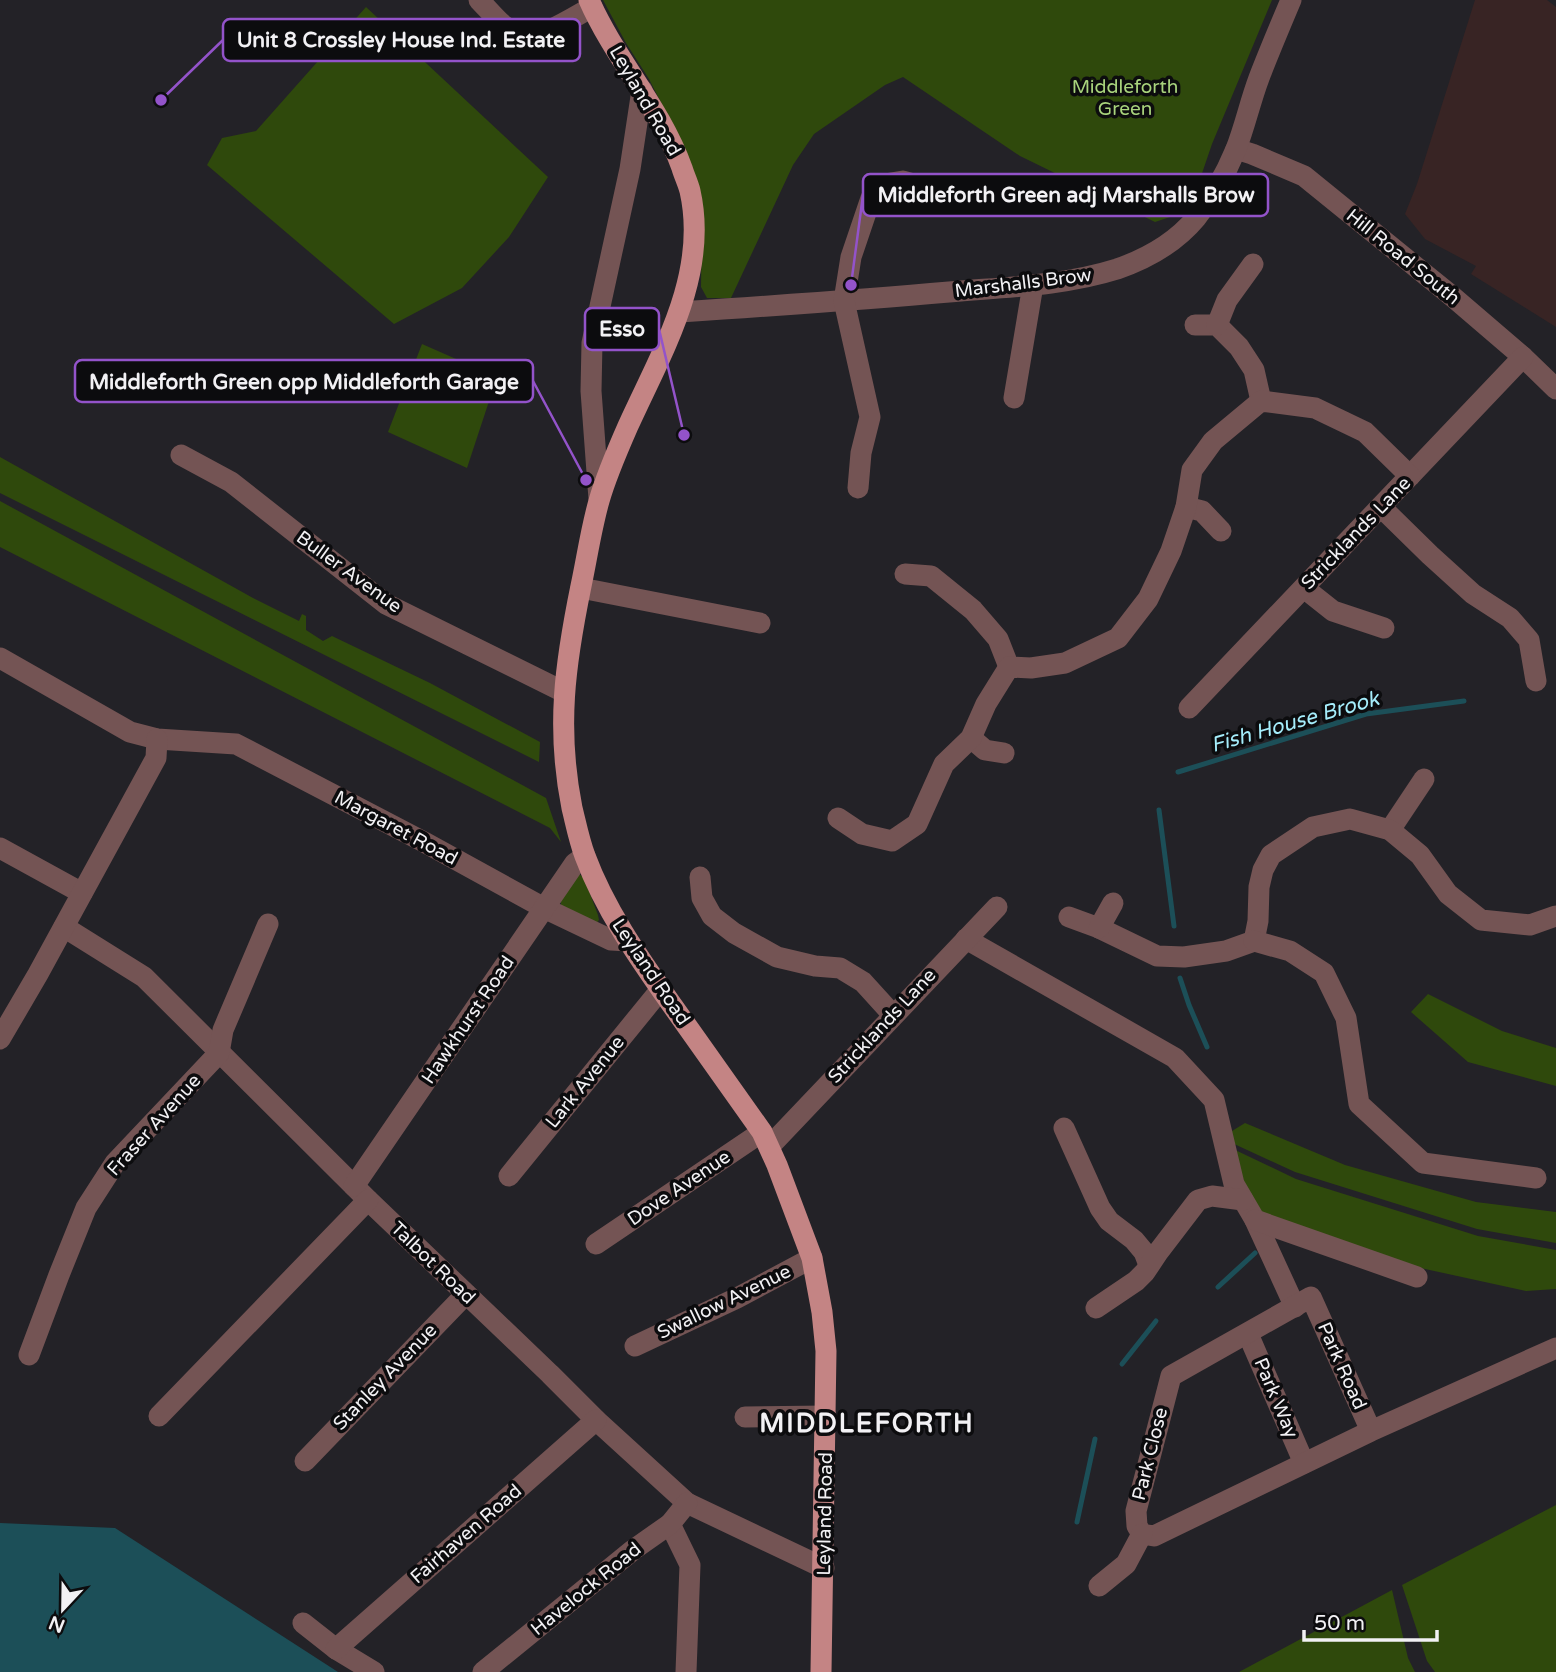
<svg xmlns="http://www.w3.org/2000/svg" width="1556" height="1672" font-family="'Varela Round',sans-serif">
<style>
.education{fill:#382424}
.green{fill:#2f490c}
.water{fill:#1c4f58}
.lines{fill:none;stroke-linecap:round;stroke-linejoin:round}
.stream{stroke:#1c4f58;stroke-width:5}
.minor{stroke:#745454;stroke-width:21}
.major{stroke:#c48484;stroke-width:21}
.labels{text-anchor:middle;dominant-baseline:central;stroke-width:7;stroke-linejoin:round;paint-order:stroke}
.park-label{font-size:19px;fill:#a9d47d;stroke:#0c0c0e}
.street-label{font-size:19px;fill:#f2f1f4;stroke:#0c0c0e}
.water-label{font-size:21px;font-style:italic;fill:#a5edfb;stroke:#0c0c0e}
.district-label{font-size:26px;font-weight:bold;letter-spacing:2px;fill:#f2f1f4;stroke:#0c0c0e}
.leader{fill:none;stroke:#9353ca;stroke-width:2.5}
.callout-dot{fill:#9353ca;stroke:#0c0c0e;stroke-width:2.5}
.callout{fill:#0c0c0e;stroke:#9353ca;stroke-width:2.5}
.callout-label{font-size:21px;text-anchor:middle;font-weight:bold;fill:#f2f1f4}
</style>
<rect width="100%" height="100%" fill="#232227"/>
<!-- education -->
<path class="education" d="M1475 0H1547L1556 7V327L1471 274 1476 266 1425 239 1405 214 1417 184Z"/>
<!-- green -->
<g class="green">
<path d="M603 0H1272L1212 144 1197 188 1176 215 1155 222 1020 156 903 77 885 85 814 134 793 165 731 298H707L701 287 702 210 677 134 649 79 626 43Z"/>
<path d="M366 7 548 177 509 237 462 288 394 324 207 165 222 138 256 131Z"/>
<path d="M422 344 497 377 467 468 388 432Z"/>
<path d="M0 457 253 598 299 621 302 614 306 616V630L323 641 332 636 430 683 540 742 539 762 0 493Z"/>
<path d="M0 501 546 798 561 842 550 828 0 547Z"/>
<path d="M579 874 584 878 598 915 599 920 596 924 561 907V899Z"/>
<path d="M1428 994 1502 1031 1556 1048V1086L1468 1062 1411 1012Z"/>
<path d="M1245 1123 1345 1165 1476 1202 1556 1212V1243L1477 1229 1295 1172 1232 1143V1131Z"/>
<path d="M1231 1148 1296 1179 1478 1236 1556 1250V1289L1526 1291 1416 1267 1257 1214Z"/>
<path d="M1556 1505V1672H1435L1427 1661 1402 1585Z"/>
<path d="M1392 1590 1408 1658 1415 1672H1239Z"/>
</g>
<!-- water -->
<path class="water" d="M0 1523 115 1528 338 1672H0Z"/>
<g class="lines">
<!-- stream -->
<g class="stream">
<path d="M1178 772 1366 714 1464 701"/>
<path d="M1159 810 1174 926"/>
<path d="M1180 978 1189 1005 1207 1047"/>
<path d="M1218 1287 1255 1253"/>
<path d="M1122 1364 1156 1321"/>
<path d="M1077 1522 1095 1439"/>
</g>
<!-- minor -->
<g class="minor">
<path d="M479 0C491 12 504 30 521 36 536 42 577 15 592 7"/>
<path d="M1236 149 1252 154 1304 176 1453 297 1523 357 1556 389"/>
<path d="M680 312C770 306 859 300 949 292 1005 287 1063 286 1117 269 1146 259 1176 242 1196 218 1212 198 1226 173 1236 149 1245 126 1250 102 1259 78 1269 52 1280 26 1291 0"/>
<path d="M1195 325H1217L1239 347 1254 370 1261 401"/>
<path d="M1217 325 1227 300 1253 264"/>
<path d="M1014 398 1033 285"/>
<path d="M181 455 231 482 386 604 564 692"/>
<path d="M858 488 861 453 870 417 844 301 851 257 871 198 885 184 903 181 928 188"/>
<path d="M599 499 591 391 592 343 630 169 642 90"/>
<path d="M1186 507 1202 511 1221 531"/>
<path d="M1381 507 1430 555 1473 594 1510 618 1529 640 1536 681"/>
<path d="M905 574 931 576 973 610 998 639 1009 667"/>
<path d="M581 588 760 623"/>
<path d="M1304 588 1333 611 1384 628"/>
<path d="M0 658 130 732 157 739 236 744 424 842 544 908 611 940 628 941"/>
<path d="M1189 708 1523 357"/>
<path d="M971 738 985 750 1004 753"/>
<path d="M838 818 862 834 892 841 917 824 944 764 971 738 986 704 1009 667 1031 668 1065 663 1118 638 1148 599 1171 551 1186 507 1192 470 1213 441 1261 401 1315 408 1365 432 1410 476"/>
<path d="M1390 830 1424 779"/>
<path d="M0 848 82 893"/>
<path d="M700 877 702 898 712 916 734 933 777 957 815 966 840 968 863 982 893 1015"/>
<path d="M1069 917 1099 928 1157 956 1184 957 1226 951 1254 941 1258 921 1259 887 1263 870 1271 855 1313 827 1350 819 1390 830 1420 855 1448 894 1481 920 1530 925 1556 916"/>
<path d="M64 927 144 977 368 1200 550 1374 596 1420 687 1503 824 1568"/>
<path d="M1099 928 1113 903"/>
<path d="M966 939 1175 1058 1214 1100 1234 1184 1255 1220 1295 1307"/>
<path d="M1254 941 1290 951 1324 973 1346 1018 1359 1104 1423 1163 1536 1178"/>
<path d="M0 1039 38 974 156 758 157 739"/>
<path d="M1064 1128 1100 1208 1109 1221 1134 1240 1144 1252 1149 1265"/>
<path d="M769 1147 997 907"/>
<path d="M509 1176 661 989"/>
<path d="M354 1186 575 863 585 856"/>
<path d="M1255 1220 1417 1277"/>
<path d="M596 1244 762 1132"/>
<path d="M1096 1308 1136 1281 1145 1272 1159 1251 1198 1200 1212 1196 1243 1200"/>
<path d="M1248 1334 1304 1463"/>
<path d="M635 1346 737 1298 812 1258"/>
<path d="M29 1355 59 1275 86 1208 115 1163 219 1053 223 1030 268 924"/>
<path d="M159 1416 368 1200"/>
<path d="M745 1417 826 1416"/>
<path d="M1371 1431 1311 1297 1171 1376 1136 1511 1137 1526 1142 1534 1154 1536 1371 1431 1556 1348"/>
<path d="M305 1461 466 1294"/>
<path d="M670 1524 690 1565 686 1672"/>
<path d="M1099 1586 1126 1564 1142 1534"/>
<path d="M303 1623 336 1649 374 1672"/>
<path d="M336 1649 596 1420"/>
<path d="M483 1672 633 1550 670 1524 687 1503"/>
</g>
<!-- major -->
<path class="major" d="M589 0C615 59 660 107 682 168 684 175 688 183 690 191 709 275 661 353 628 426 617 451 606 476 599 501 591 529 587 558 581 586 565 664 556 728 572 808 576 824 579 840 585 856 605 910 639 958 672 1005 702 1047 732 1089 762 1132L777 1165 812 1258 822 1312 826 1351 821 1672"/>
</g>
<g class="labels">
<!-- park labels -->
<g class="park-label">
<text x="1125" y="87">Middleforth<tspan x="1125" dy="22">Green</tspan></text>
</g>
<!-- street labels -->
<g class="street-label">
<text transform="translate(645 101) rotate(60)">Leyland Road</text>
<text transform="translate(1403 257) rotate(39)">Hill Road South</text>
<text transform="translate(1023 283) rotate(-7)">Marshalls Brow</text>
<text transform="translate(1356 533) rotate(-46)">Stricklands Lane</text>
<text transform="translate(349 572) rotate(36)">Buller Avenue</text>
<text transform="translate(396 828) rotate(28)">Margaret Road</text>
<text transform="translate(651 972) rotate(56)">Leyland Road</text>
<text transform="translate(468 1020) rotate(-56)">Hawkhurst Road</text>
<text transform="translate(882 1026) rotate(-47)">Stricklands Lane</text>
<text transform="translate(585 1082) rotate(-51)">Lark Avenue</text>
<text transform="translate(154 1125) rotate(-48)">Fraser Avenue</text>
<text transform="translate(679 1188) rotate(-34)">Dove Avenue</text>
<text transform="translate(433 1263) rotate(44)">Talbot Road</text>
<text transform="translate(724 1302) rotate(-26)">Swallow Avenue</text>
<text transform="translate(1342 1366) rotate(66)">Park Road</text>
<text transform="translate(385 1377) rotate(-46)">Stanley Avenue</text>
<text transform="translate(1276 1398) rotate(67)">Park Way</text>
<text transform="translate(1150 1454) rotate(-76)">Park Close</text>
<text transform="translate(825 1514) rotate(-89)">Leyland Road</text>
<text transform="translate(466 1534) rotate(-41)">Fairhaven Road</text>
<text transform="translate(586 1589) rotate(-39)">Havelock Road</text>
</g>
<!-- water labels -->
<g class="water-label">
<text transform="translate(1295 722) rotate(-16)">Fish House Brook</text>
</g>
<!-- district labels -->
<g class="district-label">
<text x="867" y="1423">MIDDLEFORTH</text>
</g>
</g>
<!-- callouts -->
<path class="leader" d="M161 100L223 40M851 285L863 195M684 435L659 329M586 480L533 381"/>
<g class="callout-dot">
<circle cx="161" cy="100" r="7"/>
<circle cx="851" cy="285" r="7"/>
<circle cx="684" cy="435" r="7"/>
<circle cx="586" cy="480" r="7"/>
</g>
<g class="callout">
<rect x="223" y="19" width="357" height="42" rx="7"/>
<rect x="863" y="174" width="405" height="42" rx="7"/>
<rect x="585" y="308" width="74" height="42" rx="7"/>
<rect x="75" y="360" width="458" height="42" rx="7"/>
</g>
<g class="callout-label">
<text x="401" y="47">Unit 8 Crossley House Ind. Estate</text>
<text x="1066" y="202">Middleforth Green adj Marshalls Brow</text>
<text x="622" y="336">Esso</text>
<text x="304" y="389">Middleforth Green opp Middleforth Garage</text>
</g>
<!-- north arrow -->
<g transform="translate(63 1609) rotate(202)" stroke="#0c0c0e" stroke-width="5" paint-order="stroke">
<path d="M0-5L12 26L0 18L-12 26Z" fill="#f2f1f4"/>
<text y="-10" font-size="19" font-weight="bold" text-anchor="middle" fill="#f2f1f4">N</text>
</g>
<!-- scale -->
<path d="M1304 1630v10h133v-10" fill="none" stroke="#f2f1f4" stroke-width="3.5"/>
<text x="1314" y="1630" font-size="21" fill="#f2f1f4" stroke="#0c0c0e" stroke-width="5" paint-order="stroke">50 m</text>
</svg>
